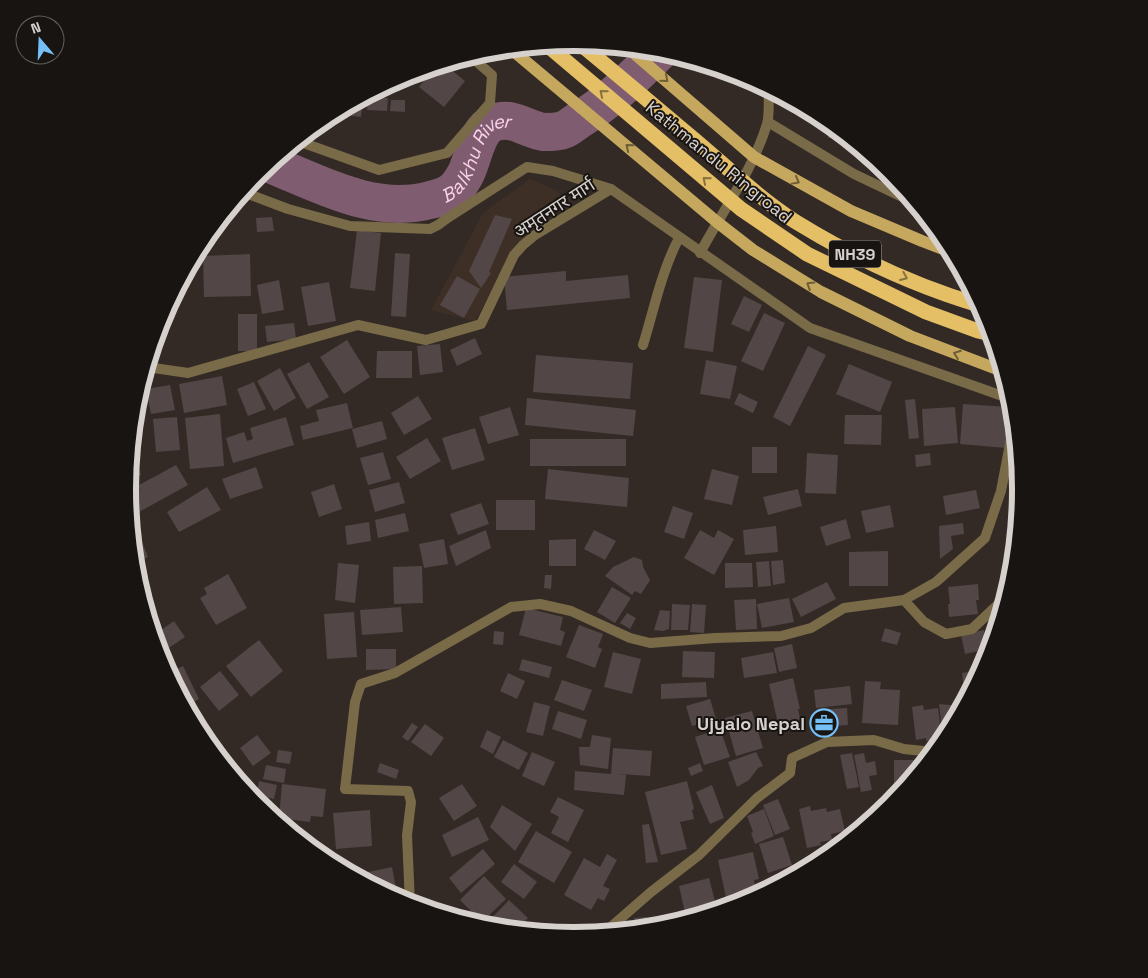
<svg xmlns="http://www.w3.org/2000/svg" width="1148" height="978" font-family="'Space Grotesk','Noto Sans Devanagari',sans-serif">
<style>
.built{fill:#3e2f26}
.lines{fill:none;stroke-linecap:round;stroke-linejoin:round}
.river{stroke:#805c70;stroke-width:38}
.building{fill:#524646}
.street{stroke:#796a48;stroke-width:10}
.primary{stroke:#c5a75e;stroke-width:12}
.highway{stroke:#e4bf65;stroke-width:15}
.oneway{stroke:#6e5e38}
.oneway2{stroke:#88723f}
.labels{text-anchor:middle;dominant-baseline:central;stroke-width:4;stroke-linejoin:round;paint-order:stroke}
.shield{fill:#181411;stroke:#9e9895;stroke-width:1}
.shield-label{font-size:16px;font-weight:bold;fill:#d7d1ce}
.street-label{font-size:18px;fill:#d7d1ce;stroke:#181411}
.poi-label{font-size:18px;font-weight:bold;fill:#d7d1ce;stroke:#181411;text-anchor:end}
.water-label{font-size:19px;font-style:italic;fill:#fad3e8;stroke:#181411}
.rim{fill:none;stroke:#d7d1ce;stroke-width:6}
</style>
<rect width="100%" height="100%" fill="#332a25"/>
<!-- built -->
<path class="built" d="M530 179 556 190 562 196 514 249 475 321 431 310 483 213Z"/>
<g class="lines">
<!-- river -->
<path class="river" id="s1" d="M270 164C320 184 374 215 430 200 448 196 456 192 465 175 473 161 476 130 493 123 513 115 526 130 544 132 549 132 558 132 563 130 569 128 574 123 579 120 609 102 635 76 660 51"/>
</g>
<!-- building -->
<g class="building">
<path d="M444 64 465 81 444 107 419 87 435 67Z"/>
<path d="M368 98H388L387 111 367 110Z"/>
<path d="M361 99H363L361 117 346 115 347 106Z"/>
<path d="M391 100H405V112L390 111Z"/>
<path d="M341 110 340 118 328 117Z"/>
<path d="M828 122 847 138H828Z"/>
<path d="M872 159 887 171 870 167Z"/>
<path d="M495 215 512 219 489 272 491 273 481 288 469 271Z"/>
<path d="M272 217 274 231 257 232 256 218Z"/>
<path d="M357 230 381 233 375 291 350 288Z"/>
<path d="M395 253 410 254 406 317 391 316Z"/>
<path d="M250 254 251 296 204 297 203 256Z"/>
<path d="M566 271V281L628 275 630 298 507 310 504 277Z"/>
<path d="M457 276 480 289 464 318 440 305Z"/>
<path d="M694 277 722 280 713 352 684 348Z"/>
<path d="M279 280 284 310 262 314 257 285Z"/>
<path d="M329 282 336 321 308 326 301 287Z"/>
<path d="M744 296 762 305 749 332 731 324Z"/>
<path d="M764 313 785 323 763 371 741 361Z"/>
<rect x="238" y="314" width="19" height="37"/>
<path d="M294 323 296 339 267 342 265 326Z"/>
<path d="M475 338 482 354 457 366 450 350Z"/>
<path d="M347 340 370 377 344 394 320 357Z"/>
<path d="M440 344 443 372 420 375 417 346Z"/>
<path d="M808 346 826 355 790 426 773 417Z"/>
<path d="M377 351H412V378H376Z"/>
<path d="M536 355 633 363 630 399 533 392Z"/>
<path d="M706 360 737 366 730 399 700 394Z"/>
<path d="M309 362 329 397 307 409 287 374Z"/>
<path d="M849 364 892 382 880 412 836 394Z"/>
<path d="M280 368 296 398 274 411 257 381Z"/>
<path d="M222 376 227 405 184 413 179 384Z"/>
<path d="M254 382 266 409 248 416 237 389Z"/>
<path d="M170 385 175 410 151 414 146 389Z"/>
<path d="M739 393 758 402 753 413 734 404Z"/>
<path d="M418 396 432 419 404 435 391 413Z"/>
<path d="M527 398 636 410 633 436 525 425Z"/>
<path d="M915 399 919 438 909 439 905 400Z"/>
<path d="M137 400 141 425 134 426 136 402Z"/>
<path d="M347 403 353 428 303 440 300 426 319 421 316 410Z"/>
<path d="M963 404 1009 407 1006 448 960 444Z"/>
<path d="M510 407 519 435 488 444 479 417Z"/>
<path d="M955 407 958 443 924 446 922 409Z"/>
<path d="M220 414 224 466 190 469 185 418Z"/>
<path d="M845 415H882L881 445 844 444Z"/>
<path d="M177 417 180 450 156 452 153 419Z"/>
<path d="M286 417 294 445 233 463 226 438 244 432 247 441 253 439 250 428Z"/>
<path d="M382 421 387 439 357 448 352 429Z"/>
<path d="M475 428 485 460 452 470 442 438Z"/>
<path d="M427 438 441 461 410 479 396 457Z"/>
<rect x="530" y="439" width="96" height="27"/>
<rect x="752" y="447" width="25" height="26"/>
<path d="M383 452 391 479 368 485 360 458Z"/>
<path d="M807 453 838 455 836 494 805 493Z"/>
<path d="M930 453 931 465 916 467 915 455Z"/>
<path d="M135 454 141 475 128 479 131 455Z"/>
<path d="M176 465 188 485 130 517 128 491Z"/>
<path d="M256 467 263 488 230 499 222 479Z"/>
<path d="M548 469 629 478 627 507 545 499Z"/>
<path d="M712 469 739 476 732 505 704 499Z"/>
<path d="M399 482 405 503 375 512 369 490Z"/>
<path d="M334 484 342 509 319 517 311 492Z"/>
<path d="M207 487 221 510 179 532 167 512Z"/>
<path d="M798 489 802 506 768 515 763 497Z"/>
<path d="M976 490 980 508 946 515 943 496Z"/>
<rect x="496" y="500" width="39" height="30"/>
<path d="M481 503 489 524 458 535 450 514Z"/>
<path d="M890 505 894 527 866 533 861 511Z"/>
<path d="M673 506 693 513 684 539 664 532Z"/>
<path d="M405 513 409 531 378 538 375 520Z"/>
<path d="M846 519 851 538 826 546 820 527Z"/>
<path d="M369 522 371 541 347 545 345 526Z"/>
<path d="M963 523 964 534 951 536 953 549 940 559 939 526Z"/>
<path d="M776 526 778 552 745 555 743 530Z"/>
<path d="M486 530 491 548 456 566 449 546Z"/>
<path d="M594 530 616 541 605 560 584 549Z"/>
<path d="M700 530 714 538 718 530 734 539 714 575 684 558Z"/>
<path d="M139 534 148 557 135 563 132 537Z"/>
<path d="M444 539 448 564 424 568 419 544Z"/>
<path d="M576 539V566H549V540Z"/>
<path d="M1015 542 1013 562 1005 549Z"/>
<path d="M888 551V586H849V552Z"/>
<path d="M634 557 642 560 643 567 650 580 641 594 635 591 632 595 605 576 613 567Z"/>
<path d="M783 560 785 583 773 585 771 561Z"/>
<path d="M769 561 771 586 758 587 756 562Z"/>
<path d="M338 563 359 565 355 603 335 600Z"/>
<path d="M725 563H752L753 587 725 588Z"/>
<path d="M422 566 423 603 394 604 393 567Z"/>
<path d="M228 574 247 608 216 625 200 598 207 594 204 588Z"/>
<path d="M545 575H552L551 589 544 588Z"/>
<path d="M827 582 836 599 801 617 792 599Z"/>
<path d="M978 584 979 600H976L978 614 949 617 948 604H950L948 587Z"/>
<path d="M612 587 631 598 615 623 597 612Z"/>
<path d="M789 598 794 622 762 628 757 604Z"/>
<path d="M756 599 757 629 736 630 734 600Z"/>
<path d="M672 604 690 605 688 630H671Z"/>
<path d="M692 604 706 605 704 633 690 632Z"/>
<path d="M401 607 403 632 362 635 360 610Z"/>
<path d="M526 608 563 617 560 630 565 632 561 646 519 635Z"/>
<path d="M660 610 670 611 669 629 663 631 654 630Z"/>
<path d="M354 612 357 657 327 659 324 614Z"/>
<path d="M627 613 636 618 630 629 620 623Z"/>
<path d="M174 621 185 637 160 654 154 635Z"/>
<path d="M579 625 603 634 598 647 602 649 595 668 566 657Z"/>
<path d="M885 628 901 633 897 645 881 641Z"/>
<path d="M984 630 988 649 965 654 961 635Z"/>
<path d="M494 631 504 632 503 645 493 644Z"/>
<path d="M259 640 283 671 251 697 226 666Z"/>
<path d="M792 644 797 668 779 672 774 648Z"/>
<path d="M366 649H396V669L366 670Z"/>
<path d="M683 651 715 652 714 678 682 677Z"/>
<path d="M613 652 641 659 632 694 604 687Z"/>
<path d="M773 652 777 673 744 678 741 658Z"/>
<path d="M522 659 552 667 549 678 519 670Z"/>
<path d="M183 666 199 699 186 706 168 673Z"/>
<path d="M981 670 970 691 965 700 962 673Z"/>
<path d="M220 671 239 695 219 711 200 687Z"/>
<path d="M508 673 525 681 517 699 500 691Z"/>
<path d="M793 678 800 709H798L801 723 779 728 769 684Z"/>
<path d="M562 680 592 690 584 711 554 700Z"/>
<path d="M865 681 881 682 880 689 900 690 898 725 862 723Z"/>
<path d="M706 682 707 697 661 699V684Z"/>
<path d="M850 686 852 704 816 708 814 690Z"/>
<path d="M710 699 716 719 692 726 686 706Z"/>
<path d="M534 702 550 706 543 736 526 732Z"/>
<path d="M939 704 962 706 943 740Z"/>
<path d="M923 705 924 710 938 708 942 739 926 741V738L916 740 912 707Z"/>
<path d="M847 708 848 725 818 727 816 710Z"/>
<path d="M558 711 587 720 581 739 552 729Z"/>
<path d="M752 711 763 748 736 756 725 718Z"/>
<path d="M412 723 418 727 408 741 402 737Z"/>
<path d="M425 724 444 738 431 756 411 742Z"/>
<path d="M720 729 730 757 704 765 695 737Z"/>
<path d="M487 730 501 737 493 754 480 747Z"/>
<path d="M257 735 271 753 253 766 240 748Z"/>
<path d="M592 735 611 738 608 769 580 765 579 747H590Z"/>
<path d="M503 740 528 753 519 770 494 757Z"/>
<path d="M613 748 652 751 650 776 619 774 626 775 624 795 574 790 575 771 611 774Z"/>
<path d="M278 750 292 752 290 764 276 762Z"/>
<path d="M532 752 555 762 544 786 522 776Z"/>
<path d="M756 752 763 766 758 768 749 780 737 787 728 762Z"/>
<path d="M852 753 859 787 847 789 840 755Z"/>
<path d="M864 753 866 763 875 761 877 775 869 776 872 790 861 792 854 755Z"/>
<path d="M894 760H922V765L894 799Z"/>
<path d="M380 763 399 770 396 779 377 772Z"/>
<path d="M700 763 703 771 691 776 688 768Z"/>
<path d="M266 765 286 769 284 783 263 779Z"/>
<path d="M259 781 277 785 274 799 256 795Z"/>
<path d="M687 781 694 809 692 810 694 819 680 822 687 849 661 855 645 792Z"/>
<path d="M282 784 326 789 323 817 311 816 310 822 279 818Z"/>
<path d="M462 784 477 806 454 821 439 798Z"/>
<path d="M712 785 724 818 710 824 696 792Z"/>
<path d="M558 797 584 810 568 842 551 833 559 817 550 812Z"/>
<path d="M778 799 790 829 775 835 763 805Z"/>
<path d="M502 805 532 824 515 851 490 827Z"/>
<path d="M810 806 811 811 826 808 827 812 840 809 845 831 831 834 832 840 820 842 821 845 807 848 799 809Z"/>
<path d="M764 809 774 836 755 844 751 833 753 832 747 816Z"/>
<path d="M370 810 372 846 336 849 333 813Z"/>
<path d="M478 817 489 840 452 857 442 835Z"/>
<path d="M649 824 658 862 646 863 642 825Z"/>
<path d="M536 831 572 852 554 883 518 862Z"/>
<path d="M783 837 792 865 768 873 759 844Z"/>
<path d="M483 849 495 864 461 893 449 878Z"/>
<path d="M753 852 759 879 754 880 756 891 726 898 718 860Z"/>
<path d="M607 854 617 860 603 886 610 889 604 901 598 898 591 910 564 895 584 858 600 867Z"/>
<path d="M514 864 537 882 524 899 501 882Z"/>
<path d="M392 867 398 899 354 875Z"/>
<path d="M484 876 506 899 482 922 460 900Z"/>
<path d="M709 878 717 909 686 917 679 886Z"/>
<path d="M785 879V880L766 890 764 885Z"/>
<path d="M509 900 528 918 516 930 492 927 487 923Z"/>
<path d="M647 917 648 928 635 929 634 918Z"/>
</g>
<g class="lines">
<!-- street -->
<g class="street">
<path d="M768 122 854 174 915 203"/>
<path d="M298 141 379 170 447 153 490 103 492 75 470 56"/>
<path d="M243 192 288 209 350 226 430 229 438 225 449 217 527 167 553 171 611 189"/>
<path d="M700 253C723 210 753 170 767 124 770 113 768 100 769 89"/>
<path d="M643 345C654 309 662 270 679 238"/>
<path d="M147 367 188 373 358 325 426 340 481 324 514 255 523 245 535 235 611 189 810 328 1011 399"/>
<path d="M904 600 924 622 946 634 972 629 1006 597"/>
<path d="M410 904 407 835 411 802 408 791 345 789 355 702 361 684 395 673 511 607 540 604 571 611 630 638 650 643 715 638 781 636 811 628 844 608 904 600 936 582 985 538 1001 491 1014 423"/>
<path d="M604 933 651 892 699 855 757 798 790 773 792 758 827 742 874 740 904 749 933 752"/>
</g>
<!-- primary -->
<g class="primary">
<path d="M628 48 754 157 851 211 922 241 951 252"/>
<path d="M511 49 717 222 753 250 821 292 910 336 1002 371"/>
</g>
<!-- highway -->
<g class="highway">
<path d="M579 43C618 75 657 108 696 141 728 168 760 199 796 222 853 257 915 286 979 305"/>
<path d="M547 45 741 209 807 254 926 312 978 331 991 334"/>
</g>
</g>
<!-- one-way arrows -->
<defs><path id="oneway-chevron" d="M-2-3.5L2.5 0L-2 3.5" fill="none" stroke-width="1.6" stroke-linecap="round" stroke-linejoin="round" transform="scale(1.25)"/></defs>
<g class="oneway">
<use href="#oneway-chevron" transform="translate(665 79) rotate(40)"/>
<use href="#oneway-chevron" transform="translate(629 147) rotate(-140)"/>
<use href="#oneway-chevron" transform="translate(796 181) rotate(29)"/>
<use href="#oneway-chevron" transform="translate(810 285) rotate(-148)"/>
<use href="#oneway-chevron" transform="translate(957 354) rotate(-160)"/>
</g>
<g class="oneway2">
<use href="#oneway-chevron" transform="translate(603 93) rotate(-140)"/>
<use href="#oneway-chevron" transform="translate(706 180) rotate(-140)"/>
<use href="#oneway-chevron" transform="translate(904 277) rotate(23)"/>
</g>
<!-- icons -->
<defs>
<g id="office-ring" transform="scale(1.4375)"><circle r="9.5" fill="#181411" stroke="#74c0f6" stroke-width="1.5"/><path d="M-6-3h4V-5.5h4V-3h4V5H-6ZM-1-4.5V-3h2v-1.5ZM-6 0V1H6V0Z" fill="#74c0f6"/></g>
</defs>
<g fill-rule="evenodd">
<use href="#office-ring" x="824" y="723"/>
</g>
<g class="labels">
<!-- shield labels -->
<rect class="shield" x="829" y="240.5" width="52" height="27" rx="4"/>
<g class="shield-label">
<text x="855" y="254">NH39</text>
</g>
<!-- street labels -->
<g class="street-label">
<text transform="translate(719 162) rotate(39)">Kathmandu Ringroad</text>
<text transform="translate(554 208) rotate(-33)">अमृतनगर मार्ग</text>
</g>
<!-- poi labels -->
<g class="poi-label">
<text x="805" y="723">Ujyalo Nepal</text>
</g>
<!-- water labels -->
<g class="water-label">
<text stroke="none"><textPath href="#s1" startOffset="235">Balkhu River</textPath></text>
</g>
</g>
<!-- crop -->
<path d="M0 0H1148V978H0ZM136 489a438 438 0 1 1 876 0a438 438 0 1 1-876 0Z" fill="#181411" fill-rule="evenodd"/>
<path class="rim" d="M136 489a438 438 0 1 1 876 0a438 438 0 1 1-876 0Z"/>
<!-- north arrow -->
<g transform="translate(40 40) rotate(341)"><circle r="24" fill="#181411" stroke="#64605d"/>
<path d="M0-4L9 19L0 12L-9 19Z" fill="#74c0f6"/>
<text y="-8" font-size="14" font-weight="bold" text-anchor="middle" fill="#d7d1ce">N</text>
</g>
</svg>
